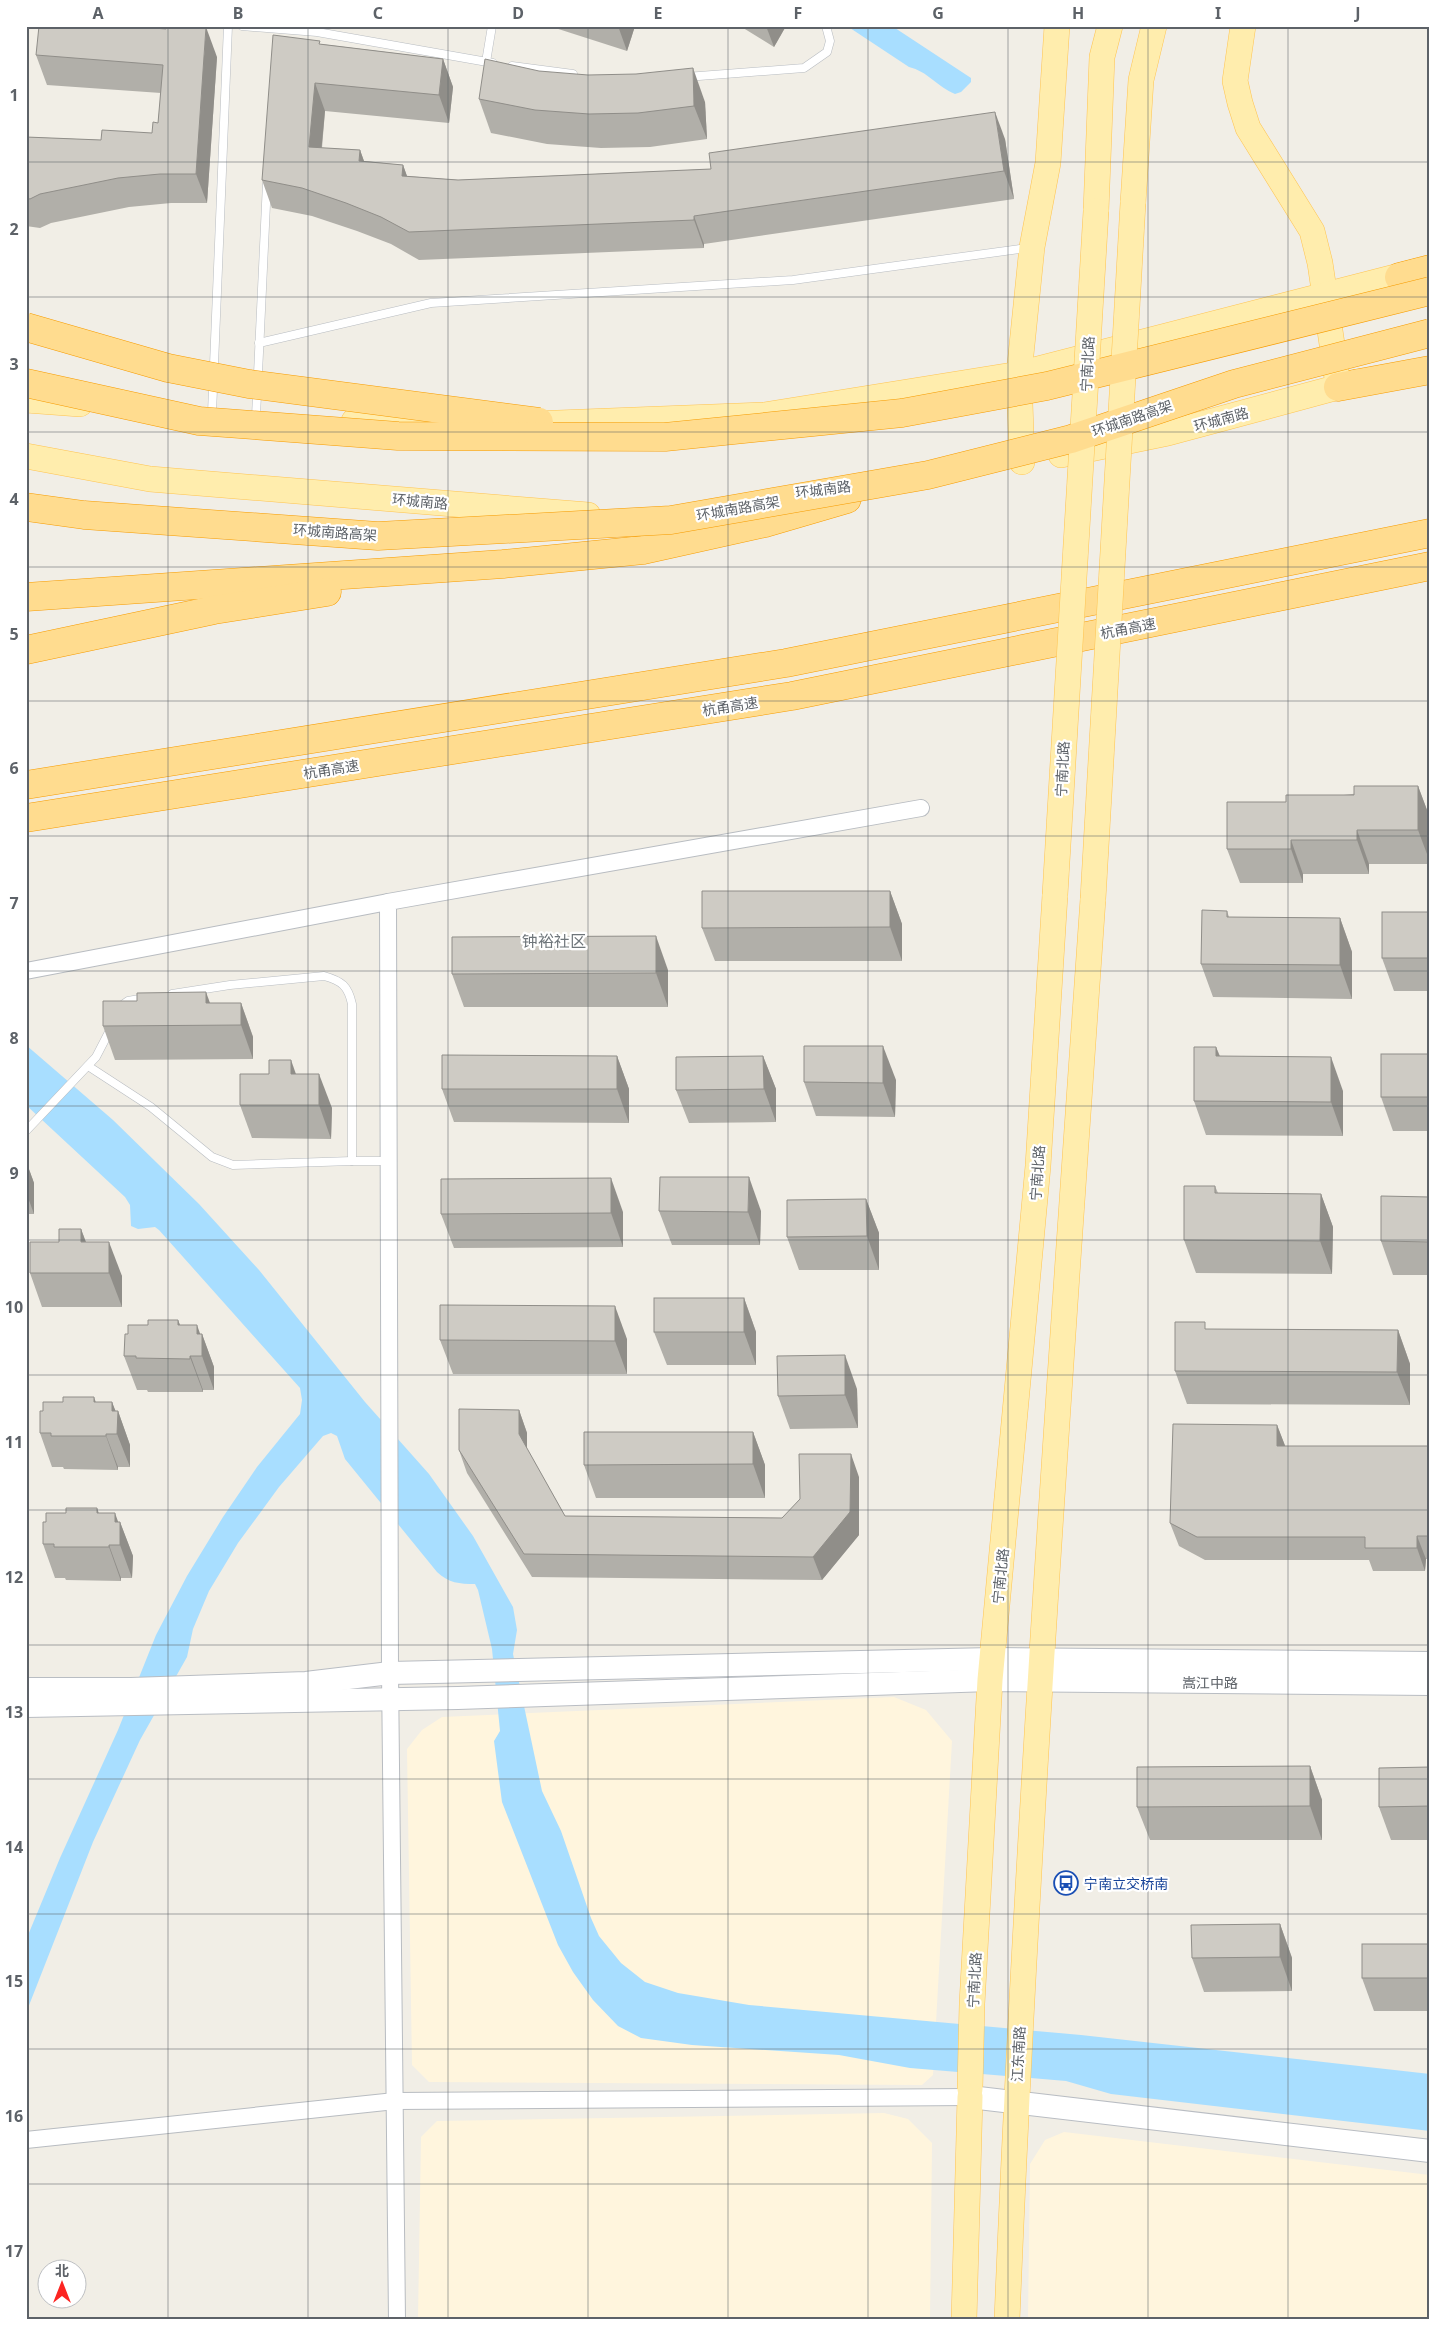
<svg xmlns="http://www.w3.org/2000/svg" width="1456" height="2346" font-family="'Noto Sans','Noto Sans SC',sans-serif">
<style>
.commercial{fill:#fff5dd}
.water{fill:#a8deff}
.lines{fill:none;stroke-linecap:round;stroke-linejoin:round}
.lane-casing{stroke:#b8bcc1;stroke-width:9}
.street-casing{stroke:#b8bcc1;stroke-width:18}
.secondary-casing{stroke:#b9bdc3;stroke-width:24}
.primary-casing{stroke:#ffc451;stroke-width:26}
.highway-casing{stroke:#f79c00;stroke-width:29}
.lane{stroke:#fff;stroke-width:8}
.street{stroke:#fff;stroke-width:16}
.secondary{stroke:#fff;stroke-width:22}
.primary{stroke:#ffedad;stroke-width:25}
.highway{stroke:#ffdc8f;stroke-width:28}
.primary-bridge-casing{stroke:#ffc451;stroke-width:26;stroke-linecap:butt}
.highway-bridge-casing{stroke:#f79c00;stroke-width:29;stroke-linecap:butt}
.primary-bridge{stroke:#ffedad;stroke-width:25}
.highway-bridge{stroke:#ffdc8f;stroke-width:28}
.wall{fill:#b1afa9}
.shaded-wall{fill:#908e89}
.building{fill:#cecbc4;stroke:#908e89}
.grid{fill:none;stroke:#5d6268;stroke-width:1;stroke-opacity:0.55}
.labels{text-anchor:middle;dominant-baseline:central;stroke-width:4.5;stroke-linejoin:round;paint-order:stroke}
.street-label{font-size:14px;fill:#5d6268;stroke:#fff}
.transit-label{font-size:14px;fill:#164399;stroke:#fff;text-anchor:start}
.quarter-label{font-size:16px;fill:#6e757a;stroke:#fff}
.neatline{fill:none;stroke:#5d6268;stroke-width:2}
.grid-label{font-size:16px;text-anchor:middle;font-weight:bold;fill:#5d6268}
</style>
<rect width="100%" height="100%" fill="#f1eee6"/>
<!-- commercial -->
<g class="commercial">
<path d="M894 1697 926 1710 952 1741 933 2075 922 2085 429 2082 412 2065 407 1749 422 1730 442 1717Z"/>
<path d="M884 2113 908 2119 932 2143 930 2320H418L421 2137 437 2121Z"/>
<path d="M1064 2132 1430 2175V2320H1028L1030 2164 1045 2140Z"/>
</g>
<!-- water -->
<g class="water">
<path d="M847 26H892L971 78V82L961 92 955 94C938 87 927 71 909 67Z"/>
<path d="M26 1045 113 1120 199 1204 259 1270 365 1402 429 1474 473 1536 513 1607 517 1630 513 1654 542 1791 561 1831 591 1918 599 1936 621 1963 645 1982 678 1993 749 2005 1081 2035 1430 2074V2131L1111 2094 1066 2081 910 2068 839 2055 692 2045 641 2038 618 2026 593 2000 573 1972 558 1945 502 1802 494 1741 500 1731 492 1649 478 1590 475 1584C459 1584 449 1583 437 1572L345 1459 337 1436 331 1433 323 1436 279 1487 238 1543 209 1591 193 1629 187 1657 140 1740 93 1842 26 2013V1940L60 1858 118 1730 156 1635 187 1576 223 1517 257 1467 300 1414 302 1400 300 1388 159 1230 155 1227 138 1229 131 1226 130 1205 125 1197 26 1105Z"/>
</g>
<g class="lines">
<!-- lane casing -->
<g class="lane-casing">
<g id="lane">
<path d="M242 26 317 32 493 63"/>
<path d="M486 62 492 26"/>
<path d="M512 66 573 74"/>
<path d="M686 77 804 68 827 52 830 41 826 26"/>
<path d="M259 343 431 303 793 280 1027 248"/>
<path d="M212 413 228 26"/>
<path d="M256 416 267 183"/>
<path d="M172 994 230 985 324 976C342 981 348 986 352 1004V1161H389"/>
<path d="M121 1006 128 1001 145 998"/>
<path d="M88 1066 151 1107 212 1157 233 1165 352 1161"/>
<path d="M26 1131 96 1057 110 1030"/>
</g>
</g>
<!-- street casing -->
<g class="street-casing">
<g id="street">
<path d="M26 971 388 902"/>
<path d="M26 2140 395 2101 970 2097"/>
<path d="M397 2320 390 1673 388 902 921 808"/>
</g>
</g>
<!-- secondary casing -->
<g class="secondary-casing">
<g id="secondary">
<path d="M26 1689H131L306 1683 390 1673 992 1659 1430 1663"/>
<path d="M26 1706 458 1698 990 1680 1430 1684"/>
<path d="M970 2089V2097L1430 2151"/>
</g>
</g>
<!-- primary casing -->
<g class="primary-casing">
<g id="primary">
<path d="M1243 26 1235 81 1240 103 1248 128 1312 231 1320 263 1337 378"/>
<path d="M1133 203 1141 80 1154 26"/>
<path d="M1096 211 1102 57 1110 26"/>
<path d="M26 400 80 404"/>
<path d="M354 421 469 423"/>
<path d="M532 424 764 415 1019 374 1418 271"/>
<path d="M1061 455 1168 433 1357 382"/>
<path d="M26 456 150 479 588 515"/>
<path d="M1022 462 1019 374 1032 247 1048 163 1057 26"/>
<path d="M970 2089 972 2004 990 1680 1038 1166 1055 895"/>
<path d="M964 2320 970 2097"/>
<path d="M1007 2320C1026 1846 1060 1373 1093 899"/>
</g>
</g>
<!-- highway casing -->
<g class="highway-casing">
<g id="highway">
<path d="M1399 277 1430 269"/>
<path d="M1338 387 1430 370"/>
<path d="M26 597 503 564 643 550 765 523 847 499"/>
<path d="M26 650 214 610 327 592"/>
<path d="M26 785 786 663 1430 533"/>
<path d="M26 818 792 696 1430 566"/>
</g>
</g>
<!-- lane -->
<use href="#lane" class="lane"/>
<!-- street -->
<use href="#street" class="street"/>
<!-- secondary -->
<use href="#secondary" class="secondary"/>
<!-- primary -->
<use href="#primary" class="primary"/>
<!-- highway -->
<use href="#highway" class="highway"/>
<!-- primary-bridge casing -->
<g class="primary-bridge-casing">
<g id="primary-bridge">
<path d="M1055 895 1096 211"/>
<path d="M1093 899 1133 203"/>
</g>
</g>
<!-- highway-bridge casing -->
<g class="highway-bridge-casing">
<g id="highway-bridge">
<path d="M26 327 168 368 249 384 539 422"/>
<path d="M26 383 199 421 398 436 665 437 902 413 1047 386 1430 291"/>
<path d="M26 507 84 515 378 536 671 520 928 475 1071 439 1234 384 1430 333"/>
</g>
</g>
<!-- primary-bridge -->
<use href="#primary-bridge" class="primary-bridge"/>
<!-- highway-bridge -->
<use href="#highway-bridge" class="highway-bridge"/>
</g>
<!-- wall -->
<g class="wall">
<path d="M549 26H635L627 51Z"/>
<path d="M740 26H786L774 47Z"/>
<path d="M321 44 443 59 453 87 449 123 325 111 322 148 360 150 364 161 403 165 407 176 458 180 711 169 1005 139 1014 199 704 244V248L419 260 391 244 357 231 312 216 272 208 262 180Z"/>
<path d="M36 55 217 57 207 203H171L129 207 51 223 40 228 26 226V137L101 140 152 133 158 123 161 93 47 85Z"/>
<path d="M539 71 705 102 707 139 650 147 601 148 547 144 491 133 479 99Z"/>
<path d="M1418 786 1430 818V864H1369V874H1303V883H1240L1227 849 1286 802Z"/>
<path d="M890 891 902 924V961H715L702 928Z"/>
<path d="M1227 911 1229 917 1340 918 1352 952V999L1213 997 1201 964Z"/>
<path d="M1430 912V991H1394L1382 958Z"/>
<path d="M668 970V1007H464L452 974Z"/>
<path d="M241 1003 253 1037V1059L115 1060 103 1026Z"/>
<path d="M1216 1047 1220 1056 1343 1091V1136L1206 1135 1194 1101Z"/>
<path d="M1430 1054V1131H1393L1381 1097Z"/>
<path d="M617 1056 629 1089V1123L454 1122 442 1089Z"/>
<path d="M763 1056 776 1089V1122L689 1123 676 1090Z"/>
<path d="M296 1074 332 1108 331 1139 252 1138 240 1105Z"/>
<path d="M896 1080 895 1117 816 1116 804 1082Z"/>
<path d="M26 1161 34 1183V1214H26Z"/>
<path d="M1215 1186 1218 1193 1321 1194 1333 1227 1332 1274 1196 1273 1184 1240Z"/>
<path d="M1430 1197V1275H1393L1381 1241Z"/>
<path d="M866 1199 879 1233V1270H799L787 1237Z"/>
<path d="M659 1211H761L760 1245H672Z"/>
<path d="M623 1212V1247L454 1248 441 1214Z"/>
<path d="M81 1229 86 1242 122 1276V1307H42L30 1273 59 1242Z"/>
<path d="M744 1298 756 1332V1365H667L654 1332Z"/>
<path d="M178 1320 180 1325 200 1334H202L214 1367V1390H203V1392H148L147 1390H137L124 1356 128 1334 148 1325Z"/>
<path d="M1208 1329 1398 1330 1410 1364V1405L1187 1404 1175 1371Z"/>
<path d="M627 1339V1374H453L440 1340Z"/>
<path d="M857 1389 858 1428 790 1429 778 1396Z"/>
<path d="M96 1402H112L115 1411H118L130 1445V1467H118V1470L64 1469 63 1467H52L40 1433Z"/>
<path d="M519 1410 527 1433V1449L565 1516 782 1518 859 1477V1535L822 1580 532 1577 467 1473 459 1450Z"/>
<path d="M1277 1425 1285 1446H1430V1559H1426L1425 1571H1373L1369 1560H1205L1179 1546 1170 1523Z"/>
<path d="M753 1432 765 1465V1498H596L584 1465Z"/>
<path d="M98 1513 118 1522H120L133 1556 132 1578H121V1581L66 1580 65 1578H55L43 1544 46 1522Z"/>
<path d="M1310 1766 1322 1800V1840H1150L1137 1807Z"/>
<path d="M1430 1767V1840H1391L1379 1807Z"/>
<path d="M1280 1924 1292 1958V1991L1204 1992 1192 1958Z"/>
<path d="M1430 1944V2011H1374L1362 1978Z"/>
</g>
<!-- shaded-wall -->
<g class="shaded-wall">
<path d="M618 26H635L627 51Z"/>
<path d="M766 26H786L774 47Z"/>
<path d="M206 27 217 57 207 203 196 174Z"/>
<path d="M443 59 453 87 449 123 439 95Z"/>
<path d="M693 68 705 102 707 139 694 106Z"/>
<path d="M315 83 325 111 319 174 309 147Z"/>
<path d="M995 112 1005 139 1014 199 1004 171Z"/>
<path d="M360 150 370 178 359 161Z"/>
<path d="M403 165 413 193 402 176Z"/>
<path d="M694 216 704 244V248L694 220Z"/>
<path d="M1418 786 1430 818V862L1418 830Z"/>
<path d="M1357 830 1369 864V874L1357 840Z"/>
<path d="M1291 840 1303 874V883L1291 849Z"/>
<path d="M890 891 902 924V961L890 927Z"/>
<path d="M1340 918 1352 952V999L1340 965Z"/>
<path d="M656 936 668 970V1007L656 973Z"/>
<path d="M206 992 218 1025 206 1003Z"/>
<path d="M241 1003 253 1037V1059L241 1025Z"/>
<path d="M883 1046 896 1080 895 1117 883 1083Z"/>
<path d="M1216 1047 1229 1081 1216 1056Z"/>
<path d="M617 1056 629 1089V1123L617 1089Z"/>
<path d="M763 1056 776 1089V1122L764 1089Z"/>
<path d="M1331 1057 1343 1091V1136L1331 1102Z"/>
<path d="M291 1060 303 1094 291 1074Z"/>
<path d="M319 1074 332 1108 331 1139 319 1105Z"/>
<path d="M26 1161 34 1183V1214L26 1192Z"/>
<path d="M749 1177 761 1211 760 1245 748 1212Z"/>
<path d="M611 1178 623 1212V1247L611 1213Z"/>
<path d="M1321 1194 1333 1227 1332 1274 1320 1241Z"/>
<path d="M866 1199 879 1233V1270L867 1236Z"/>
<path d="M81 1229 93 1262 81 1242Z"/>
<path d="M109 1242 122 1276V1307L109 1273Z"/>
<path d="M744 1298 756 1332V1365L744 1332Z"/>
<path d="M615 1306 627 1339V1374L615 1341Z"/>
<path d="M178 1320 191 1354V1357L203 1390V1392L178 1325Z"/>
<path d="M197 1325 202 1339V1334L214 1367V1390L202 1356 197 1334Z"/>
<path d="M1398 1330 1410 1364V1405L1397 1372Z"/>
<path d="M845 1355 857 1389 858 1428 845 1395Z"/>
<path d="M94 1397 106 1431V1435L118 1467V1470L94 1402Z"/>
<path d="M112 1402 118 1417V1411L130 1445V1467L117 1434 112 1411Z"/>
<path d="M519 1410 527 1433V1457L519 1434Z"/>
<path d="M1277 1425 1286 1448 1277 1446Z"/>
<path d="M753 1432 765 1465V1498L753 1464Z"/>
<path d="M851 1454 859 1477V1535L822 1580 813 1557Z"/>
<path d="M97 1508 109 1542V1545L121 1578V1581L97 1513Z"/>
<path d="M115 1513 120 1527V1522L133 1556 132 1578 120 1545 115 1522Z"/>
<path d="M1417 1536 1426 1559 1425 1571 1417 1548Z"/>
<path d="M1310 1766 1322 1800V1840L1310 1806Z"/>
<path d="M1280 1924 1292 1958V1991L1280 1957Z"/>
</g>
<!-- building -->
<g class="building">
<path d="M39 26H128L166 29V26L206 27 196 174H160L118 178 40 194 30 199 26 198V137L101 140 102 130 152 133 153 122 158 123 163 65 36 55Z"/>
<path d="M273 35 320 41 319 44 443 59 439 95 315 83 309 147 360 150 359 161 403 165 402 176 458 180 711 169 709 153 995 112 1004 171 694 216V220L409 232 381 217 346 203 302 188 262 180Z"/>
<path d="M485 59 539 71 588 75 636 74 693 68 694 106 638 113 589 114 535 110 479 99Z"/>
<path d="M1354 786H1418V830H1357V840H1291V849H1227V802H1286V795H1354Z"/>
<path d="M702 891H890V927L702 928Z"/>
<path d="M1202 910 1227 911V917L1340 918V965L1201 964Z"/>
<rect x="1382" y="912" width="48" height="46"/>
<path d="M656 936V973L452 974V937Z"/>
<path d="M206 992V1003H241V1025L103 1026V1001H137V993Z"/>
<path d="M804 1046H883V1083L804 1082Z"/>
<path d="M1194 1047H1216V1056L1331 1057V1102L1194 1101Z"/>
<rect x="1381" y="1054" width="49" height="43"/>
<path d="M442 1055 617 1056V1089H442Z"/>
<path d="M763 1056 764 1089 676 1090V1057Z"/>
<path d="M269 1060H291V1074H319V1105H240V1074H269Z"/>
<path d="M660 1177H749L748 1212 659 1211Z"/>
<path d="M611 1178V1213L441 1214V1179Z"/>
<path d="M1184 1186H1215V1193L1321 1194 1320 1241 1184 1240Z"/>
<path d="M1381 1196 1430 1197V1242L1381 1241Z"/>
<path d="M866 1199 867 1236 787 1237V1200Z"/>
<path d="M59 1229H81V1242H109V1273H30V1242H59Z"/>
<rect x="654" y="1298" width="90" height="34"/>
<path d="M440 1305 615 1306V1341L440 1340Z"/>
<path d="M148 1320H178V1325H197V1334H202V1356H190V1359L136 1358V1356H124L125 1334H128V1325H148Z"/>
<path d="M1175 1322H1205V1329L1398 1330 1397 1372 1175 1371Z"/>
<path d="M845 1355V1395L778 1396 777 1356Z"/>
<path d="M63 1397H94V1402H112V1411H118L117 1434H106V1436H51V1433H40V1411H43V1402H63Z"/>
<path d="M459 1409 519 1410V1434L565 1516 782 1518 800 1499 799 1454H851L850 1512 813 1557 524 1554 459 1450Z"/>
<path d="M1173 1424 1277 1425V1446H1430V1536H1417V1548H1365V1537H1197L1170 1523Z"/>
<path d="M584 1432H753V1464L584 1465Z"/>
<path d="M66 1508H97V1513H115V1522H120V1545H109V1547H54V1544H43V1522H46V1513H66Z"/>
<path d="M1310 1766V1806L1137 1807V1767Z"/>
<path d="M1430 1767V1806L1379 1807V1768Z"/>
<path d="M1280 1924V1957L1192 1958 1191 1925Z"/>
<rect x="1362" y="1944" width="68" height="34"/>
</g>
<!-- grid -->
<path class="grid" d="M168 26V2320M308 26V2320M448 26V2320M588 26V2320M728 26V2320M868 26V2320M1008 26V2320M1148 26V2320M1288 26V2320M26 162H1430M26 297H1430M26 432H1430M26 567H1430M26 701H1430M26 836H1430M26 971H1430M26 1106H1430M26 1240H1430M26 1375H1430M26 1510H1430M26 1645H1430M26 1779H1430M26 1914H1430M26 2049H1430M26 2184H1430"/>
<!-- icons -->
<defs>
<g id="bus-ring" transform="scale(1.25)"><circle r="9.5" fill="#fff" stroke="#1a4fb4" stroke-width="1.5"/><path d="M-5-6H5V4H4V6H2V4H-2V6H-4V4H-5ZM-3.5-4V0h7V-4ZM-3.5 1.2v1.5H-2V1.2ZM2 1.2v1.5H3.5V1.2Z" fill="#1a4fb4"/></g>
</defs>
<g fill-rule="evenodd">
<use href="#bus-ring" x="1066" y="1883"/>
</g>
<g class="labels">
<!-- street labels -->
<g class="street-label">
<text transform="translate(1087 364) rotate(-87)">宁南北路</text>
<text transform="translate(1132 418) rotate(-19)">环城南路高架</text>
<text transform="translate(1221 419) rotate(-15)">环城南路</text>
<text transform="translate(823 489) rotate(-7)">环城南路</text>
<text transform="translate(420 501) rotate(5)">环城南路</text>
<text transform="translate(738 508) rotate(-10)">环城南路高架</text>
<text transform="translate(335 532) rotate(4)">环城南路高架</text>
<text transform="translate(1128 628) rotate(-11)">杭甬高速</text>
<text transform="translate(730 706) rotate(-9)">杭甬高速</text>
<text transform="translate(331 769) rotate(-9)">杭甬高速</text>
<text transform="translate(1062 769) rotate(-87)">宁南北路</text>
<text transform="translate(1037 1173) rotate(-86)">宁南北路</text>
<text transform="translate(1000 1576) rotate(-84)">宁南北路</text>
<text x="1210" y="1682">嵩江中路</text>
<text transform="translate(974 1980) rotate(-87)">宁南北路</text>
<text transform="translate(1018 2054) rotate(-87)">江东南路</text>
</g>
<!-- transit labels -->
<g class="transit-label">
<text x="1084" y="1883">宁南立交桥南</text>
</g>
<!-- quarter labels -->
<g class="quarter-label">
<text x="554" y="941">钟裕社区</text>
</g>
</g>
<!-- border -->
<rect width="1456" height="2346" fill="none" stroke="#ffffff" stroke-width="55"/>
<!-- north arrow -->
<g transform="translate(62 2284)"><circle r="24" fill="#ffffff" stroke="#bec0c3"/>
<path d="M0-4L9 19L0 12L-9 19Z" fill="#fc2521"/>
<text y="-8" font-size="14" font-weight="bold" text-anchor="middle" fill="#5d6268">北</text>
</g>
<rect x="28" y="28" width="1400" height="2290" class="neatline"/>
<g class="grid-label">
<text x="98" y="19">A</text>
<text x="238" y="19">B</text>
<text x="378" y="19">C</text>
<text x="518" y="19">D</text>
<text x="658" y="19">E</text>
<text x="798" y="19">F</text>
<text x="938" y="19">G</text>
<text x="1078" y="19">H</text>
<text x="1218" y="19">I</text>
<text x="1358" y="19">J</text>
<text x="14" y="101">1</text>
<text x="14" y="235">2</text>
<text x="14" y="370">3</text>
<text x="14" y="505">4</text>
<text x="14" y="640">5</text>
<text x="14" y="774">6</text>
<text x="14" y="909">7</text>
<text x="14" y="1044">8</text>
<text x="14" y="1179">9</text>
<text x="14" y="1313">10</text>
<text x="14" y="1448">11</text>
<text x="14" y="1583">12</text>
<text x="14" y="1718">13</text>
<text x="14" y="1853">14</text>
<text x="14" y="1987">15</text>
<text x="14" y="2122">16</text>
<text x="14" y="2257">17</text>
</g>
</svg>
